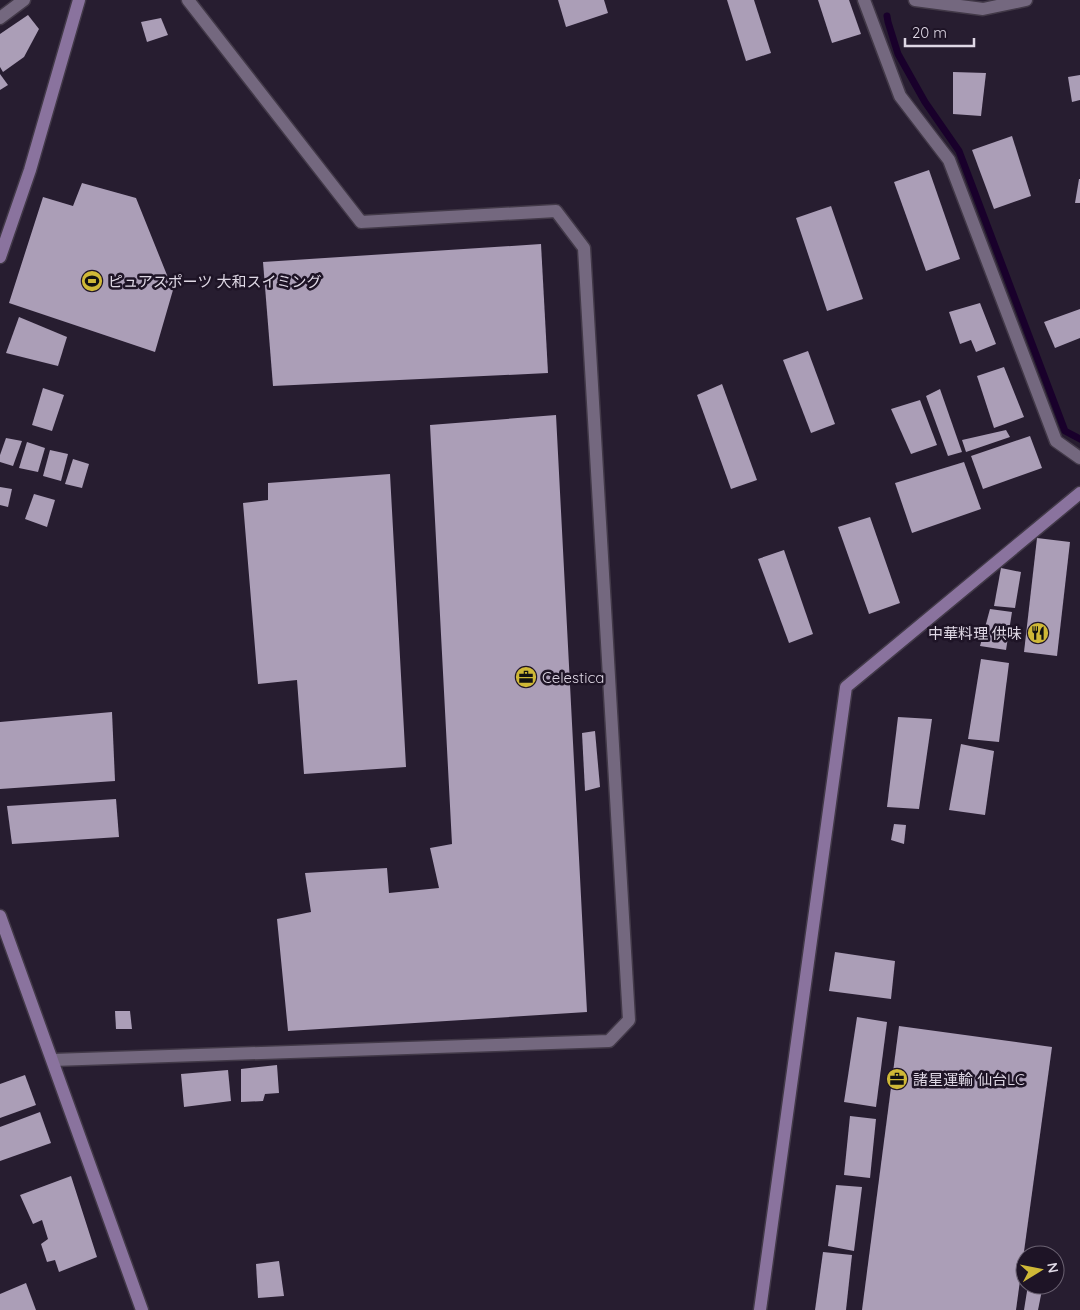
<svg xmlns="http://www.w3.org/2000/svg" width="1080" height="1310" font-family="Quicksand,'Noto Sans JP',sans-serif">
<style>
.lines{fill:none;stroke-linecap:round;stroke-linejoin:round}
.stream{stroke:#19002b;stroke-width:7}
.building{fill:#ab9eb7}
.lane-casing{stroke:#423948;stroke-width:15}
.street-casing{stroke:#423948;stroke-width:15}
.secondary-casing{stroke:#423948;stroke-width:15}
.lane{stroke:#74687f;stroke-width:12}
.street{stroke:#74687f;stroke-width:12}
.secondary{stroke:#8a739e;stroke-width:12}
.labels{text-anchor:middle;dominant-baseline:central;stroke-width:5;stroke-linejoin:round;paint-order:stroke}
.poi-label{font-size:15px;fill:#dfd8e5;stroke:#1e1426;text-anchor:start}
</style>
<rect width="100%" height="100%" fill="#271d30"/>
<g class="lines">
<!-- stream -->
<path class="stream" d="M887 16 888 22 898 54 925 102 959 151 1065 431 1080 439"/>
</g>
<!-- building -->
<g class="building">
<path d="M558 0H604L608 13 566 27Z"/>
<path d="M727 0H754L771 53 746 61Z"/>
<path d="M818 0H849L861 34 832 43Z"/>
<path d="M28 15 39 29 24 57 3 72 0 67V34Z"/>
<path d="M161 18 168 35 147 42 141 22Z"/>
<path d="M953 72 986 73 981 116 953 114Z"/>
<path d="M0 74 8 85 0 90Z"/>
<path d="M1080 75V100L1072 102 1068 77Z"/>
<path d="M1012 136 1031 196 994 209 972 150Z"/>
<path d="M929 170 960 259 926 271 894 182Z"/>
<path d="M1079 179H1080V203H1075Z"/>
<path d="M82 183 136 198 173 290 155 352 9 303 43 197 73 206Z"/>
<path d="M831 206 863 299 827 311 796 218Z"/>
<path d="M541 244 548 373 273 386 263 262Z"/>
<path d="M980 303 996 344 976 352 971 340 960 344 949 312Z"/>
<path d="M1080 309V338L1055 348 1044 322Z"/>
<path d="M19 317 67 337 58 366 6 353Z"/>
<path d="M808 351 835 424 811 433 783 360Z"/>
<path d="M1004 367 1024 417 994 428 977 376Z"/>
<path d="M722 384 757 480 731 489 697 395Z"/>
<path d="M43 388 64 395 52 431 32 425Z"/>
<path d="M940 389 962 452 948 456 926 396Z"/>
<path d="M920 400 937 445 911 454 891 409Z"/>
<path d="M556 415 587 1012 288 1031 277 919 311 912 305 873 387 868 389 893 439 888 430 848 452 844 430 425Z"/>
<path d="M1006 430 1010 437 966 452 962 440Z"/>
<path d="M1030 436 1042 468 983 489 971 456Z"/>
<path d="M6 438 22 441 13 466 0 462V455Z"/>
<path d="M27 442 45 448 38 472 19 468Z"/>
<path d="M50 450 68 454 61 481 43 476Z"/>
<path d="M73 459 89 464 82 488 65 484Z"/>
<path d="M964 462 981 509 912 533 895 483Z"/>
<path d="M390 474 406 767 304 774 297 680 258 684 243 503 268 500V483Z"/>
<path d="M0 487 12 489 8 507 0 505Z"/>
<path d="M34 494 55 500 47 527 25 519Z"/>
<path d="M870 517 900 603 869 614 838 527Z"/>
<path d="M1037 538 1070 542 1057 656 1024 652Z"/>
<path d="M784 550 813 634 789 643 758 559Z"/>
<path d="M1001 568 1021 572 1015 608 994 606Z"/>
<path d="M990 609 1012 612 1006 650 980 646Z"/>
<path d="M981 659 1009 663 999 742 968 739Z"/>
<path d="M112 712 115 781 0 789V722Z"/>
<path d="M898 717 932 719 919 809 887 807Z"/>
<path d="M595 731 600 787 585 791 582 733Z"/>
<path d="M961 744 994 751 985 815 949 810Z"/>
<path d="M116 799 119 837 12 844 7 806Z"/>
<path d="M894 824 906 825 904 844 891 840Z"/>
<path d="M835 952 895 961 891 999 829 991Z"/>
<path d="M115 1011H130L132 1029H116Z"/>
<path d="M857 1017 887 1022 876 1107 844 1102Z"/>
<path d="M899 1026 1052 1047 1016 1310H862Z"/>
<path d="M277 1065 279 1093 265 1094 263 1101 241 1102V1069Z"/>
<path d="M228 1070 231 1101 184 1107 181 1074Z"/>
<path d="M25 1075 36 1105 0 1118V1084Z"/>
<path d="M40 1112 51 1143 0 1161V1127Z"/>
<path d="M850 1116 876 1119 870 1178 844 1175Z"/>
<path d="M71 1176 97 1257 59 1272 55 1260 47 1262 41 1244 48 1239 42 1220 33 1224 20 1195Z"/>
<path d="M836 1185 862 1187 854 1251 828 1246Z"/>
<path d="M1032 1250 1049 1252 1048 1255H1031Z"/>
<path d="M823 1252 852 1255 846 1310H815Z"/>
<path d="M279 1261 284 1296 258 1298 256 1264Z"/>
<path d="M26 1283 36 1310H0V1294Z"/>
<path d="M1028 1285H1043L1038 1310H1024Z"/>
</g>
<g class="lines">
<!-- lane casing -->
<g class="lane-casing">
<path id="lane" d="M53 1060 609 1041 629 1020 584 248 556 211 361 222 188 0"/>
</g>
<!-- street casing -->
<g class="street-casing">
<g id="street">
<path d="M864 0 900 96 949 160 1056 441 1080 458"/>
<path d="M915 0 983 9 1026 0"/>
<path d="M0 18 24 0"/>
</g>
</g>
<!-- secondary casing -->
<g class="secondary-casing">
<g id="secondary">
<path d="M0 257 30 170 79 0"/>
<path d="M0 916 142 1310"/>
<path d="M760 1310 846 687 1080 493"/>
</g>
</g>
<!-- lane -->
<use href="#lane" class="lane"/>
<!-- street -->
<use href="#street" class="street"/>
<!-- secondary -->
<use href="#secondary" class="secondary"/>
</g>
<!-- icons -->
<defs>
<g id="stadium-disc" transform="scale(1.125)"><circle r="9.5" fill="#cfb837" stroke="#1e1426"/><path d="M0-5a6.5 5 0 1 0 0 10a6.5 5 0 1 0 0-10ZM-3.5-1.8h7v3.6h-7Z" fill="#111"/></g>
<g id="restaurant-disc" transform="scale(1.125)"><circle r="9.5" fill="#cfb837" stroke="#1e1426"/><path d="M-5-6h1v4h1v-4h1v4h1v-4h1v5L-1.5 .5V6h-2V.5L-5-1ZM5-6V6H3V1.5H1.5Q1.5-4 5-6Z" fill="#111"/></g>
<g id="office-disc" transform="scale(1.125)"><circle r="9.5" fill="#cfb837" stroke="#1e1426"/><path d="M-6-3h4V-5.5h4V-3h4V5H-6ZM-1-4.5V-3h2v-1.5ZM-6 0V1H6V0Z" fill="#111"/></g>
</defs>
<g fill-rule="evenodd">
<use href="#stadium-disc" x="92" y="281"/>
<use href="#restaurant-disc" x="1038" y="633"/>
<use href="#office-disc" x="526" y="677"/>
<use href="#office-disc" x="897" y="1079"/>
</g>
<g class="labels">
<!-- poi labels -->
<g class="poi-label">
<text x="108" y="281">ピュアスポーツ 大和スイミング</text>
<text x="1022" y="633" text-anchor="end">中華料理 供味</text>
<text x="542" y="677">Celestica</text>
<text x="913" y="1079">諸星運輸 仙台LC</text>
</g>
</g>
<!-- north arrow -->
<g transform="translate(1040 1270) rotate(80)"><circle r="24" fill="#1e1426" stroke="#6b6272"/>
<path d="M0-4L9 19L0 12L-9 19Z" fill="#cfb837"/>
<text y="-8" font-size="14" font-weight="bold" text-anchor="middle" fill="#dfd8e5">N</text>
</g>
<!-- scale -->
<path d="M905 38v8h69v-8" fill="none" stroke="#dfd8e5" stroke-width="2.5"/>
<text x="912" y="38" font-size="15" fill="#dfd8e5" stroke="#1e1426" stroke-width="4" paint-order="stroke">20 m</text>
</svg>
